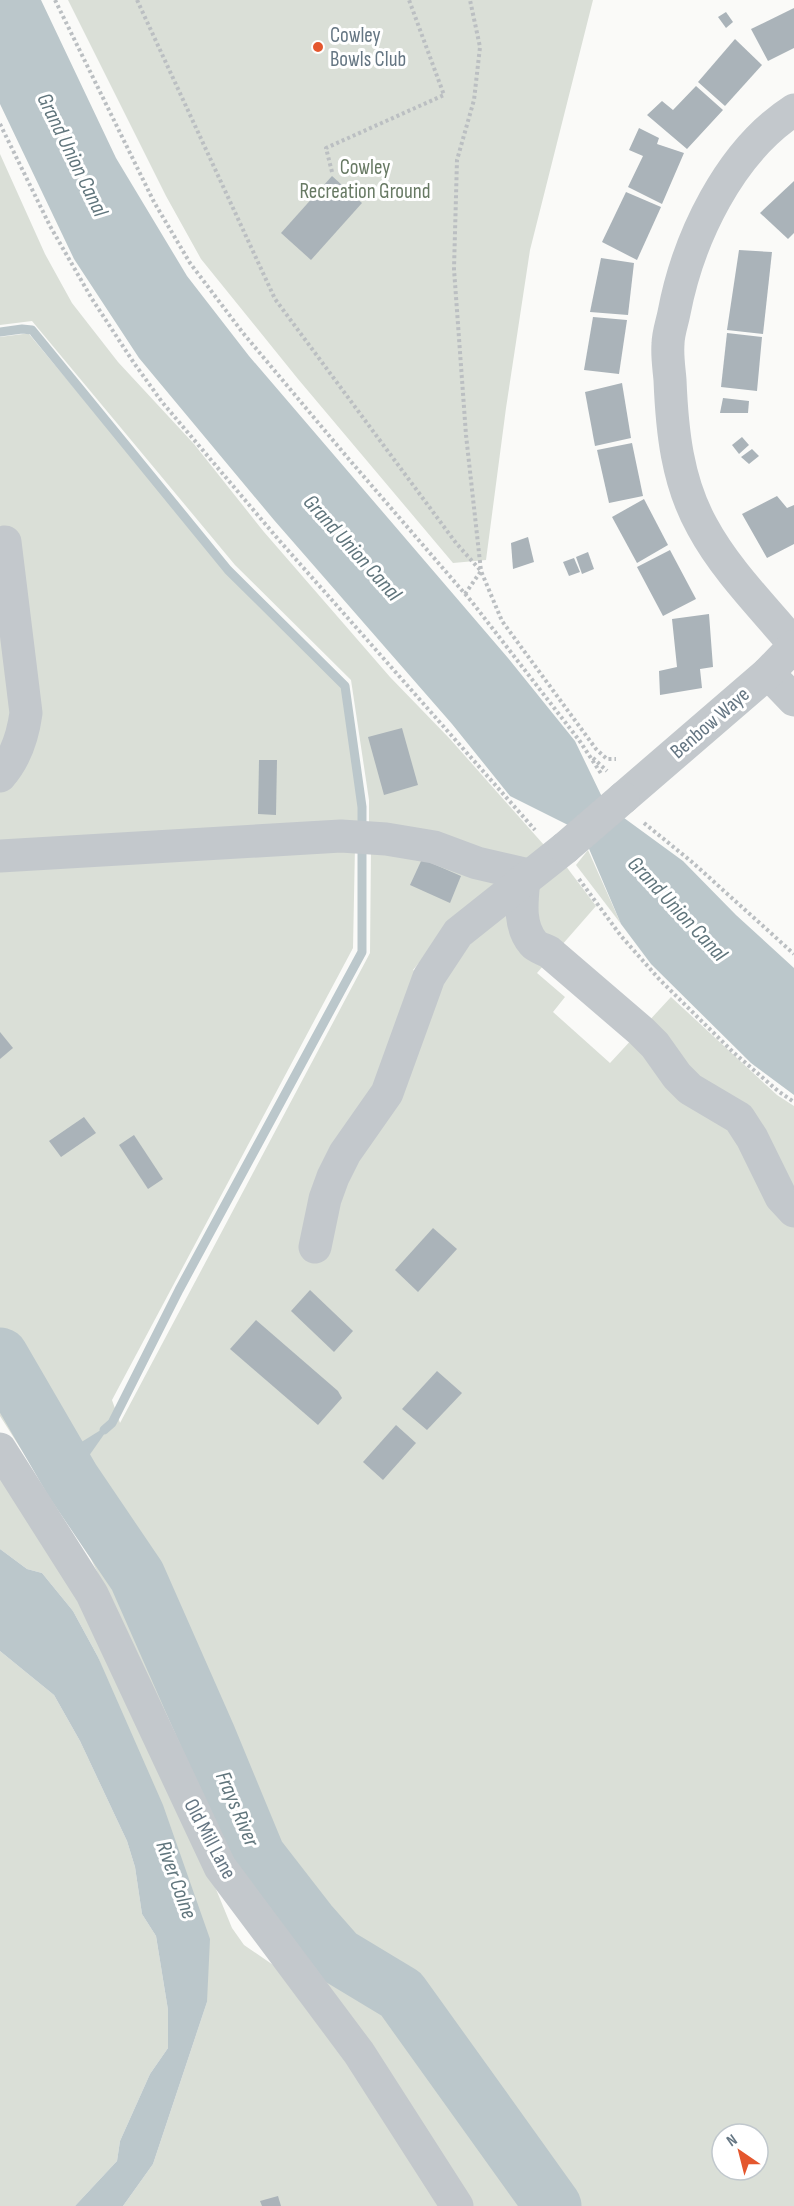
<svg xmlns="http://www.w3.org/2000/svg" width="794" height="2206" font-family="'Sofia Sans Condensed',sans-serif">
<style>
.green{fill:#dadfd7;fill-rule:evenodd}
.water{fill:#bbc7cb}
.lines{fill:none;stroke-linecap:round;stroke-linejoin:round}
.stream{stroke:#bbc7cb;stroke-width:9}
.river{stroke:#bbc7cb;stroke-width:57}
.building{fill:#aab3b9}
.path{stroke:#bbbfc2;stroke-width:4;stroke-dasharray:3 3;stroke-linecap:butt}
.minor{stroke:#c3c8cc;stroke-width:33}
.minor-bridge{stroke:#c3c8cc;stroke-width:33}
.poi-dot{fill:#e4572e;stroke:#fff;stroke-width:2}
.labels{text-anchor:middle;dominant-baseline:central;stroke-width:6;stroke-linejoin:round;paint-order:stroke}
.poi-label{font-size:21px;fill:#657683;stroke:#fff;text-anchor:start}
.park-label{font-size:21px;fill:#687a64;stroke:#fff}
.street-label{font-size:21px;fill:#657683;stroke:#fff}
.water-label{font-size:22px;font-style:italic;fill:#60757c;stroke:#fff}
</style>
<rect width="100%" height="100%" fill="#fafaf8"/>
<!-- green -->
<g class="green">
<path d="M68 0H593L530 250 506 408 486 560 453 563 298 379 201 259 166 196Z"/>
<path d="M0 154 45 254 72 303 118 362 194 444 264 532 390 677 450 739 552 854 528 873 369 830V800L351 680 235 565 32 321 0 325Z"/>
<path d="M23 334H29L228 572 343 687 359 806V835L355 846 353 948 112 1400 120 1423 370 953 371 847 503 880 453 922 413 970 429 977 467 947 518 898 550 958 537 973 565 997 553 1012 610 1063 671 997 777 1095 794 1106V2206H572L403 1975 348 1947 303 1894 269 1841 209 1698 145 1573 0 1343V337ZM722 2134H758V2170H722Z"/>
<path d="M588 850 621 924 576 865Z"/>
<path d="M559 857 596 906 554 954 524 906Z"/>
<path d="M0 1379 138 1601 221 1788 249 1860 277 1901 322 1956 373 1993 394 2005 534 2206H469L236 1864 205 1794 91 1559 0 1416Z"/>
<path d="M0 1464 61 1563 178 1797 232 1928 244 1945 279 1969 313 2009 442 2206H123L153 2164 207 2002V1958L98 1657 73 1611 42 1573 27 1569 0 1549Z"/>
<path d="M0 1651 54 1695 80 1741 127 1841 135 1867 142 1914 156 1936 168 2010V2048L150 2074 120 2141 117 2161 75 2206H0Z"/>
</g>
<!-- water -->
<g class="water">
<path d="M0 0H41L116 158 187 276 249 356 508 658 575 741 603 799 620 815 683 861 736 915 794 968V1095L751 1063 651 964 621 924 587 844 568 825 510 796 452 724 274 520 139 358 74 259 0 104Z"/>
<path d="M112 1423 72 1480 59 1456Z"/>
<path d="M0 1549 27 1569 42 1573 73 1611 98 1657 163 1805 210 1939 207 2002 153 2164 123 2206H75L117 2161 120 2141 150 2074 168 2048V2010L156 1936 142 1914 135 1867 127 1841 80 1741 54 1695 0 1651Z"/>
</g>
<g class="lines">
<!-- stream -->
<path class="stream" d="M0 332 22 329 32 330 228 570 345 686 362 807V952L179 1290 112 1423 104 1430"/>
<!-- river -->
<path class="river" d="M0 1356 72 1480 137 1576 207 1735 257 1856 309 1923 338 1956 401 1994 553 2206"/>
</g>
<!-- building -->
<g class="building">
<path d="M794 8V48L768 61 751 29Z"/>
<path d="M726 12 733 22 726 28 718 17Z"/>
<path d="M735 39 762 65 725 106 698 82Z"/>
<path d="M696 86 723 110 687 149 647 115 662 101 673 110Z"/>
<path d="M639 128 659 138 657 144 684 153 662 204 628 187 643 156 629 150Z"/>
<path d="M332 176 362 203 311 260 281 233Z"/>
<path d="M794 181V233L788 239 760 213Z"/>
<path d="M626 192 661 207 637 260 602 242Z"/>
<path d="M739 250 772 252 763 334 727 330Z"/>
<path d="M601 258 634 263 628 315 590 312Z"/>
<path d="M593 317 627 320 619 374 584 370Z"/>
<path d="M727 333 762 337 757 391 721 387Z"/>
<path d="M622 383 631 438 595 446 585 392Z"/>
<path d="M723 398 749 401 748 413H720Z"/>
<path d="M742 437 749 445 739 454 732 445Z"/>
<path d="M632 443 643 496 609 503 597 450Z"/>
<path d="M752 449 759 456 749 464 741 457Z"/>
<path d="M777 496 787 508 794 505V544L767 558 742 514Z"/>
<path d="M644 499 668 545 637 563 612 517Z"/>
<path d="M528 537 534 562 513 569 511 543Z"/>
<path d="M670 550 696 599 663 616 637 567Z"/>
<path d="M588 552 594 569 582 574 576 557Z"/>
<path d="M574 558 580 572 569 576 563 562Z"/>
<path d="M709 614 713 667 700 669 702 688 660 695 659 671 677 667 672 619Z"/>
<path d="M402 728 418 785 384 795 368 737Z"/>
<path d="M259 760H277L276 815 258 814Z"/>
<path d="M422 859 461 876 450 903 410 885Z"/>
<path d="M0 1032 13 1048 0 1059Z"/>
<path d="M84 1117 96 1133 61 1157 49 1141Z"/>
<path d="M134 1135 163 1179 148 1189 119 1145Z"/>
<path d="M433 1228 457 1249 418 1292 395 1270Z"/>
<path d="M310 1290 353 1331 334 1352 291 1311Z"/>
<path d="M256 1320 338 1391 342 1398 318 1425 230 1349Z"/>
<path d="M437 1371 462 1393 427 1430 402 1409Z"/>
<path d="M396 1425 416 1443 383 1480 363 1462Z"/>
<path d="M278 2196 281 2206H262L260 2201Z"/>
</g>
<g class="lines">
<!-- path -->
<g class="path">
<path d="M55 0 154 202 190 263 243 333 347 457 472 602 579 740 602 775"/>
<path d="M137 0 275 299 456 543 481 571 502 621 596 749 607 759H616"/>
<path d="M0 124 50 226 92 299 134 363 162 402 278 539 535 830"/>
<path d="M332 172 326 148 444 95 409 0"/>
<path d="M465 594 481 571 466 435 454 269 457 160 474 100 480 47 470 0"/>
<path d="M593 758 607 771"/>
<path d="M644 823 692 862 794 954"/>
<path d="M579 879 621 936 660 980 733 1052 778 1091 794 1102"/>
</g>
<!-- minor -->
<g class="minor">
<path d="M794 110C729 152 688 239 674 313 672 323 668 334 668 344 667 356 669 368 670 380 672 430 677 481 702 526 725 569 762 606 794 644"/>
<path d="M768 673 794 700"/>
<path d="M0 776C15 759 23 735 26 713L5 542"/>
<path d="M623 798 768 673 794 646"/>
<path d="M0 856 341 836 386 839 434 847 477 863 529 875"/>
<path d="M524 879C522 900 518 925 533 943 537 948 544 949 549 952L641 1031 655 1045 677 1076 690 1089 739 1118 752 1138 781 1197 794 1211"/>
<path d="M315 1247 325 1199 333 1177 345 1153 387 1093 429 977 458 933 565 848"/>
<path d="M0 1449 92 1594 220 1867 359 2053 457 2206"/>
</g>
<!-- minor-bridge -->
<path class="minor-bridge" d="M565 848 623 798"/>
</g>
<!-- markers -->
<circle class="poi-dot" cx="318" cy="47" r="6"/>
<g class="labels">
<!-- poi labels -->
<g class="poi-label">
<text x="330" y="35">Cowley<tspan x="330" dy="24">Bowls Club</tspan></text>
</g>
<!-- park labels -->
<g class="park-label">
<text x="365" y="167">Cowley<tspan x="365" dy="24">Recreation Ground</tspan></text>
</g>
<!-- street labels -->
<g class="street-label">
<text transform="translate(710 723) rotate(-41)">Benbow Waye</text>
<text transform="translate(210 1839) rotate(62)">Old Mill Lane</text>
</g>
<!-- water labels -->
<g class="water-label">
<text transform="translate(72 155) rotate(64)">Grand Union Canal</text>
<text transform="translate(352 548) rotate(48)">Grand Union Canal</text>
<text transform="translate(677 909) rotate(47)">Grand Union Canal</text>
<text transform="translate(237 1809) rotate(67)">Frays River</text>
<text transform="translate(176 1880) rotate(70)">River Colne</text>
</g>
</g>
<!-- north arrow -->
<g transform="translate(740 2152) rotate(325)"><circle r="28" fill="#ffffff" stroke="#c1c8cd" stroke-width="1.5"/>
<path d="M0-4.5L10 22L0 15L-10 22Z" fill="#e4572e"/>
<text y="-9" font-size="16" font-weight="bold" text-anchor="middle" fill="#657683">N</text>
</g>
</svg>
